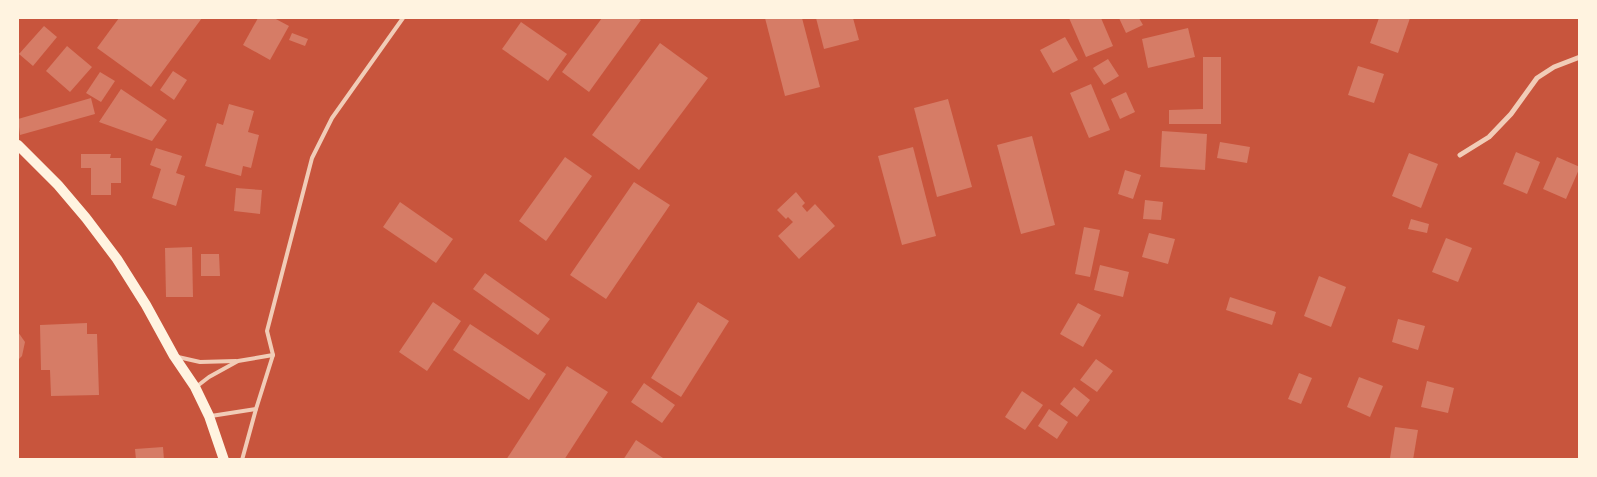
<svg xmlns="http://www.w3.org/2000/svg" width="1597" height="477" font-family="Literata,serif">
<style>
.building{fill:#d67c66}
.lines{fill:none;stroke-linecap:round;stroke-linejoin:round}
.service{stroke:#f1ccb7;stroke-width:4}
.minor{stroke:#f1ccb7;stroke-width:5}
.secondary{stroke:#fff3e0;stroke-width:10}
</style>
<rect width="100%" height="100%" fill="#c8553d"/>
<!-- building -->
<g class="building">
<path d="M119 18H202L151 87 97 48Z"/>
<path d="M258 18H274L289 26 270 60 243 45Z"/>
<path d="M602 18H637L641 20 589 92 562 72Z"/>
<path d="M765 18H802L820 87 785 96Z"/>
<path d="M816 18H853L859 40 824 49Z"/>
<path d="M1069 18H1101L1113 46 1086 57Z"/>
<path d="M1119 18H1139L1143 25 1126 33Z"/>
<path d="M1379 18H1410L1398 53 1370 43Z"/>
<path d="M521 22 567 54 548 81 502 49Z"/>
<path d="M44 26 57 37 33 66 19 54Z"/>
<path d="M1188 28 1195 57 1148 68 1142 39Z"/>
<path d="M292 33 308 39 305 46 289 40Z"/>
<path d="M1065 37 1078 60 1053 73 1040 50Z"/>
<path d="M660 43 708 78 639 170 592 135Z"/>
<path d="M67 46 92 67 70 92 46 71Z"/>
<path d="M1203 57H1221V124H1169V110L1203 109Z"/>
<path d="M1108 59 1119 76 1104 85 1093 68Z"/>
<path d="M1358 66 1384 74 1374 103 1348 95Z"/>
<path d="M173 71 187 80 174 100 160 90Z"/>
<path d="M100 72 115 81 101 102 86 93Z"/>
<path d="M1091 84 1110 130 1089 138 1070 93Z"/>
<path d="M121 89 167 120 152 141 99 122Z"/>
<path d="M1126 92 1135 112 1120 119 1111 99Z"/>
<path d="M91 98 95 114 20 135 18 119Z"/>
<path d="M948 99 972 187 937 197 914 108Z"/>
<path d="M229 104 254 111 248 132 259 135 251 168 243 166 241 176 205 166 217 123 223 125Z"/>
<path d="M1162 131 1207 134 1205 170 1160 167Z"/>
<path d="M1032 136 1055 225 1021 234 997 145Z"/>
<path d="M1220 142 1250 147 1247 163 1217 158Z"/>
<path d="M913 147 936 236 902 245 878 156Z"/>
<path d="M156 148 182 156 176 173 185 176 176 206 152 198 161 169 150 165Z"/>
<path d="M1516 152 1540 162 1527 194 1503 184Z"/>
<path d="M1409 153 1438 164 1421 208 1392 196Z"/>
<path d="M81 154H111L110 158H121V183H111V195H91V168H81Z"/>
<path d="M565 157 592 176 546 241 519 221Z"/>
<path d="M1557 157 1580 167 1566 199 1543 189Z"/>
<path d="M1125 170 1141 175 1133 199 1118 194Z"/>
<path d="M634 182 670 205 606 299 570 275Z"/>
<path d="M236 188 262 190 260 214 234 211Z"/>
<path d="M796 192 805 203 802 206 807 212 815 204 835 226 799 259 778 236 793 222 788 217 786 219 777 210Z"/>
<path d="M1145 200 1163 202 1161 220 1143 219Z"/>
<path d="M400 202 453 239 436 263 383 227Z"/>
<path d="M1411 219 1429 224 1427 233 1408 229Z"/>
<path d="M1084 227 1100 230 1090 277 1075 274Z"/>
<path d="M1149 233 1175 239 1168 264 1142 257Z"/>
<path d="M1446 238 1472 248 1458 282 1432 272Z"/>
<path d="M192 247 193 297H166L165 248Z"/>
<path d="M201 254H219L220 276H201Z"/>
<path d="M1100 265 1129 272 1123 297 1094 290Z"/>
<path d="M485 273 550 319 538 335 473 289Z"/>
<path d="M1319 276 1346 287 1331 327 1304 316Z"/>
<path d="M1230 297 1276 312 1272 325 1226 310Z"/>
<path d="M433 302 461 321 427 371 399 352Z"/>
<path d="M698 302 729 321 681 397 651 378Z"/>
<path d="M1078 303 1101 315 1083 347 1060 334Z"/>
<path d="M1398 319 1425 326 1418 350 1392 342Z"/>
<path d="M87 323V334H97L99 395 51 396 50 370H41L40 325Z"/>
<path d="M470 324 546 374 529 400 453 350Z"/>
<path d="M18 332 25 342 22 356 18 360Z"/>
<path d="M1096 359 1113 371 1097 392 1080 380Z"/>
<path d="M567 366 608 392 564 460H506Z"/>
<path d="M1299 373 1312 378 1301 404 1288 399Z"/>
<path d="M1359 377 1383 386 1370 417 1347 407Z"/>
<path d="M1427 381 1454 388 1448 413 1421 407Z"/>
<path d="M644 383 675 405 662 423 631 402Z"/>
<path d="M1074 387 1090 400 1077 417 1060 404Z"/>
<path d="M1022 391 1043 405 1025 430 1005 417Z"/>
<path d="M1049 409 1068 422 1057 439 1038 426Z"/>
<path d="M1395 427 1418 430 1413 460 1390 458Z"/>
<path d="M636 440 666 460H623Z"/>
<path d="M163 447 164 460H136L135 449Z"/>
</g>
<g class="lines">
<!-- service -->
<g class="service">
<path d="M178 357 200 362 236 361"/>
<path d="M196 387 209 377 238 361 273 355"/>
<path d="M211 416 256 409 273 355 267 331 312 158 332 118 403 18"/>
<path d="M242 460 256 409"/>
</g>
<!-- minor -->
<path class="minor" d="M1460 155 1489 137 1511 114 1537 78 1554 67 1580 57"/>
<!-- secondary -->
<path class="secondary" d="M18 145 58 185 86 218 117 259 146 305 174 356 195 387 209 416 224 460"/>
</g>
<!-- border -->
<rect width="1597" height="477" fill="none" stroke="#fff3e0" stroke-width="38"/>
</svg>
